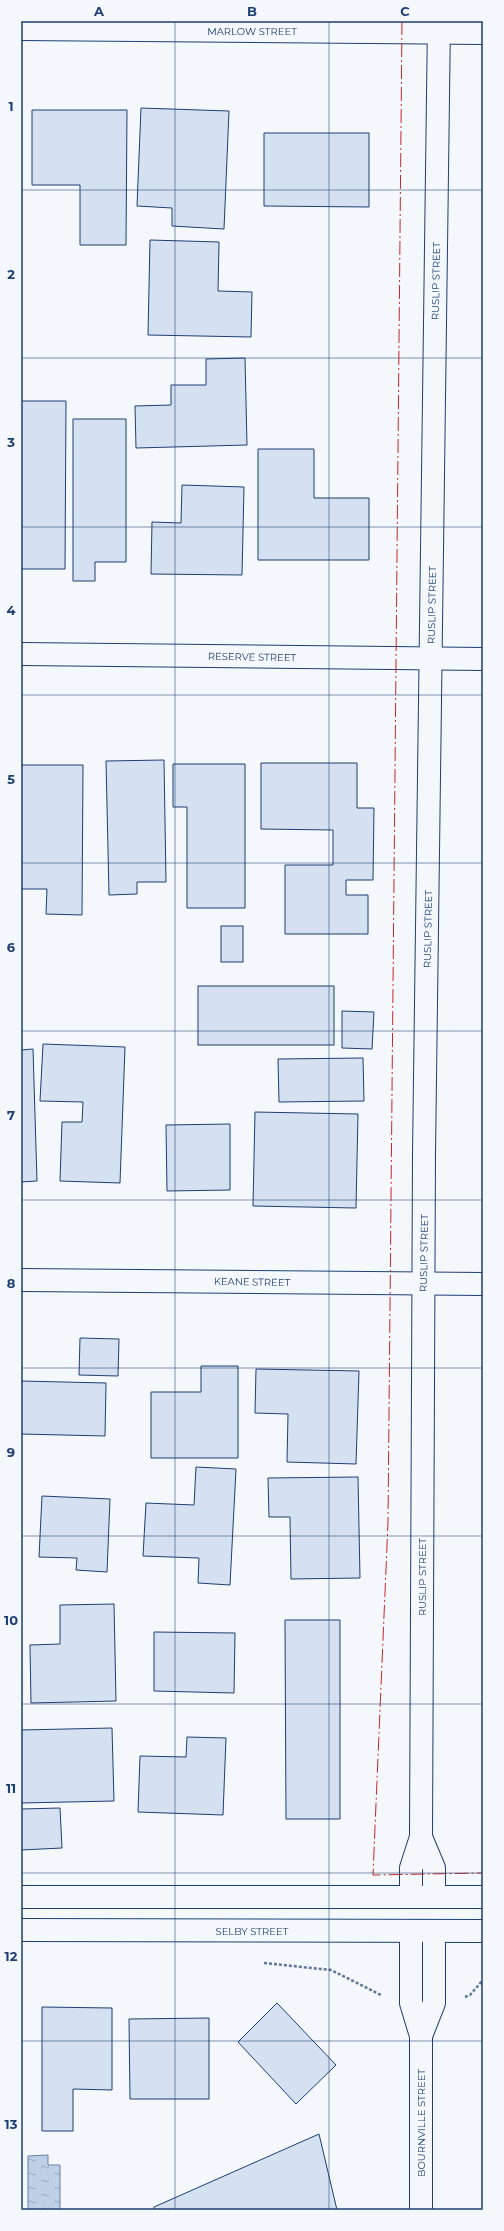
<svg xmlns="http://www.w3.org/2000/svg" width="504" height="2231" font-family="Montserrat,sans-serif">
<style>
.water{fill:url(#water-ripples);stroke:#687fa3}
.building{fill:#d5e0f0;stroke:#1d3f73}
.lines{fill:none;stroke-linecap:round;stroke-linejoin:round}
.minor-casing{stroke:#1d3f73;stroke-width:24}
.major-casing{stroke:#1d3f73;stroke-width:24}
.path{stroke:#5e769c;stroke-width:2.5;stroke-dasharray:3 2;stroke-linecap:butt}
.minor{stroke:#f4f7fb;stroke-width:22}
.major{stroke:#f4f7fb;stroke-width:22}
.power{stroke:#c62828;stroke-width:1;stroke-dasharray:14 3 2 3;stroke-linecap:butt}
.grid{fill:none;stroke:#1d3f73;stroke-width:1;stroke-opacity:0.55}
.labels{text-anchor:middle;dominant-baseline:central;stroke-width:3;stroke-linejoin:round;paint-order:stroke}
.street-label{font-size:10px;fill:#1d3f73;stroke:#f4f7fb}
.neatline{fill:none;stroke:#1d3f73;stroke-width:1.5}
.grid-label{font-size:13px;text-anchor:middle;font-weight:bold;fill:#1d3f73}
</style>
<defs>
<pattern id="water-ripples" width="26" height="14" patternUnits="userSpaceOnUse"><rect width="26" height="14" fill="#bed0e5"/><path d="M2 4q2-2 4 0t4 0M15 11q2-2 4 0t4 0" fill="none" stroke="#9aaabe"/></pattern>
</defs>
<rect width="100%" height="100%" fill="#f4f7fb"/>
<!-- water -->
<path class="water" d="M48 2155V2165H60V2210H28V2156Z"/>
<!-- building -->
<g class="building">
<path d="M141 108 229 111 224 229 172 226V208L137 206Z"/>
<path d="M32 110H127L126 245H80V185H32Z"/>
<path d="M264 133H369V207L264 206Z"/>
<path d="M150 240 219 242 218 291 252 292 251 337 148 335Z"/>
<path d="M245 358 247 445 136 448 135 406 171 405V385H206V359Z"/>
<path d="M21 401H66L65 569H21Z"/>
<path d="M73 419H126V562H95V581H73Z"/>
<path d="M258 449H314V498H369V560H258Z"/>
<path d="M182 485 244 487 242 575 151 574 152 522 181 523Z"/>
<path d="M164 760 166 882H137V894L109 895 106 761Z"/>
<path d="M261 763H357V808H374L373 880H346V895H368V934H285V865H333V830L261 829Z"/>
<path d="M173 764H245V908H187V807H173Z"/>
<path d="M21 765H83L82 915 46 914 47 889H21Z"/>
<rect x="221" y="926" width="22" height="36"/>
<rect x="198" y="986" width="136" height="59"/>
<path d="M342 1011 374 1012 372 1049 342 1048Z"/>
<path d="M43 1044 125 1047 120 1183 60 1181 62 1122H82L83 1102 40 1101Z"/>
<path d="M33 1049 37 1181 21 1182V1050Z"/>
<path d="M363 1058 364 1101 279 1102 278 1059Z"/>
<path d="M255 1112 358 1114 356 1208 253 1206Z"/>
<path d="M230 1124V1190L167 1191 166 1125Z"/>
<path d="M80 1338 119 1339 118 1376 79 1375Z"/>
<path d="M201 1366H238V1458H151V1392H201Z"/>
<path d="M256 1369 359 1371 356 1464 287 1462 288 1414 255 1413Z"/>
<path d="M21 1381 106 1383 105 1436 21 1434Z"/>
<path d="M196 1467 236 1469 230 1585 198 1583 199 1558 143 1556 146 1503 194 1505Z"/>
<path d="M358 1477 360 1578 291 1579 290 1517H269L268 1478Z"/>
<path d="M42 1496 110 1499 107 1572 76 1570 77 1558 39 1557Z"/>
<path d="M114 1604 116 1701 31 1703 30 1645 60 1644V1605Z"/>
<path d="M285 1620H340V1819H286Z"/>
<path d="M154 1632 235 1633 234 1693 154 1691Z"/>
<path d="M112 1728 114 1801 21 1803V1730Z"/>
<path d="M187 1737 226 1738 223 1815 138 1812 140 1756 186 1757Z"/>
<path d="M60 1808 62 1848 21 1850V1809Z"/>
<path d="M277 2003 336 2065 296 2104 238 2042Z"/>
<path d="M42 2007 112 2008V2090L73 2089V2131H42Z"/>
<path d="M209 2018V2099H130L129 2019Z"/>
<path d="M319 2134 337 2210H154V2207Z"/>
</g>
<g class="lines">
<!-- minor casing -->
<g class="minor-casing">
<g id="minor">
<path d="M21 29 483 33"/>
<path d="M21 654 483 659"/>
<path d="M21 1280 483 1284"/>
<path d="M421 1837 434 1868V1897"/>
<path d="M411 1897V1868L421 1837 424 1154 439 21"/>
<path d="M411 1931V2003L421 2036V2210"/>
<path d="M421 2036 434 2003V1931"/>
</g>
</g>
<!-- major casing -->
<g class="major-casing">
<g id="major">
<path d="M21 1897H483"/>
<path d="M21 1930 483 1931"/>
</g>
</g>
<!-- path -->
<g class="path">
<path d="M264 1963 331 1970 381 1995"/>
<path d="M465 1997 470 1995 483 1980"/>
</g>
<!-- minor -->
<use href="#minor" class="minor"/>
<!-- major -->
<use href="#major" class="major"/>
<!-- power -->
<path class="power" d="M402 21 388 1522 373 1875 483 1873"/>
</g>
<!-- grid -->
<path class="grid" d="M175 21V2210M329 21V2210M21 190H483M21 358H483M21 527H483M21 695H483M21 863H483M21 1031H483M21 1200H483M21 1368H483M21 1536H483M21 1704H483M21 1873H483M21 2041H483"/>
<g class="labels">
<!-- street labels -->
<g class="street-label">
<text x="252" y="31">MARLOW STREET</text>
<text transform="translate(436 281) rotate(-89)">RUSLIP STREET</text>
<text transform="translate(432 605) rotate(-89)">RUSLIP STREET</text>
<text transform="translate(252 657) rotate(1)">RESERVE STREET</text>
<text transform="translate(428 929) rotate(-89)">RUSLIP STREET</text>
<text transform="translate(424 1253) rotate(-89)">RUSLIP STREET</text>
<text transform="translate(252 1282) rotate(1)">KEANE STREET</text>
<text transform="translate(422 1577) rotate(-90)">RUSLIP STREET</text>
<text x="252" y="1931">SELBY STREET</text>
<text transform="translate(421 2123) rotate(-90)">BOURNVILLE STREET</text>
</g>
</g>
<!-- border -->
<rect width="504" height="2231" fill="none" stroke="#f4f7fb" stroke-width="44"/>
<rect x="22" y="22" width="460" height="2187" class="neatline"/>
<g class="grid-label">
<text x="99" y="16">A</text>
<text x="252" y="16">B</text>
<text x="405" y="16">C</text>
<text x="11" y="111">1</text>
<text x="11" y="279">2</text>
<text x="11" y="447">3</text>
<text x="11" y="615">4</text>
<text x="11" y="784">5</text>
<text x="11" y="952">6</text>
<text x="11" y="1120">7</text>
<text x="11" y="1288">8</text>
<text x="11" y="1457">9</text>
<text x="11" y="1625">10</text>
<text x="11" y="1793">11</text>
<text x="11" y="1961">12</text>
<text x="11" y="2129">13</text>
</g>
</svg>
